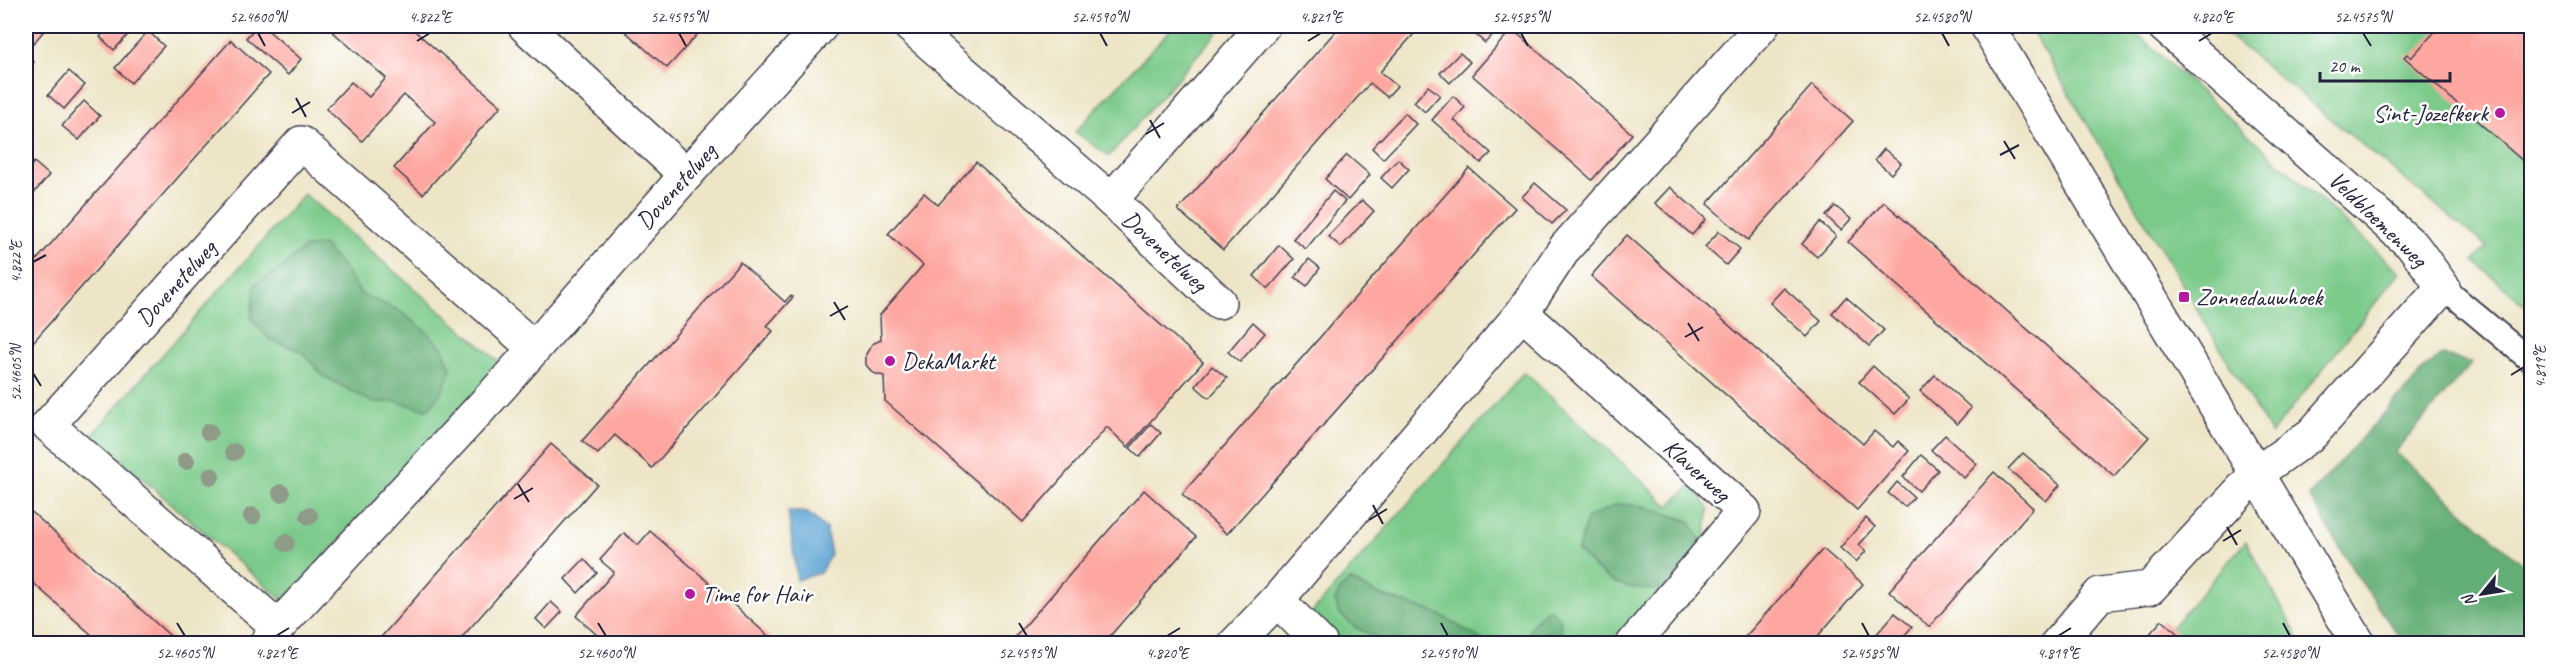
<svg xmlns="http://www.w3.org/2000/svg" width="2557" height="669" font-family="Caveat,sans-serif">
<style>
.green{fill:#7bca8a;stroke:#4e7662;stroke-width:1.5}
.forest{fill:#64ae76;stroke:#436858;stroke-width:1.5}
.water{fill:#5aa3d1;stroke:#3e6286;stroke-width:1.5}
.building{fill:#fda7a0}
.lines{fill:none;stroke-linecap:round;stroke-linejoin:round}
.lane-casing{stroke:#413f50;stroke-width:26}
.street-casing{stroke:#413f50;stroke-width:36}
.lane{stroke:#fff;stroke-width:22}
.street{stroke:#fff;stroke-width:33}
.tree{fill:#8f9a89}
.ticks{fill:none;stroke:#22223b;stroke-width:2}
.poi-dot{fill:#b5179e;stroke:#fff;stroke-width:2}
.labels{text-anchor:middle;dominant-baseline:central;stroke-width:5;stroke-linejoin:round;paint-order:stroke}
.poi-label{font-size:24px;fill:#22223b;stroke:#fff;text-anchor:start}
.street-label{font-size:24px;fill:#22223b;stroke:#fff}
.neatline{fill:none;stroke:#22223b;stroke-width:2}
.ticks-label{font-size:15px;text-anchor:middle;fill:#22223b}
</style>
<rect width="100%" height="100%" fill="#fff"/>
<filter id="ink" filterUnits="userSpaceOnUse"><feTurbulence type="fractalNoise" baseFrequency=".0167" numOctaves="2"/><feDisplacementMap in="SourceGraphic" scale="12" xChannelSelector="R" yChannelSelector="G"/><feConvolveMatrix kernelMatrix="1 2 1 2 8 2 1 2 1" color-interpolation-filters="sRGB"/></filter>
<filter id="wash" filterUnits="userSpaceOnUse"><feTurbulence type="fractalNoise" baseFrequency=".008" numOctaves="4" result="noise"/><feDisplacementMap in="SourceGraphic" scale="24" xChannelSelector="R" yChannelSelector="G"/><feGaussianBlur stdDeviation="1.35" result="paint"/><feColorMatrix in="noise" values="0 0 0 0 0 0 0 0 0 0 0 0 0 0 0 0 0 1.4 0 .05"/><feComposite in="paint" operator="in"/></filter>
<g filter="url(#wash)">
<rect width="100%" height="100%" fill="#eee5c7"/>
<!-- green -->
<g class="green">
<path d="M1174 26H1223L1109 156 1075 132Z"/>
<path d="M2029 26H2128L2400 272 2271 434Z"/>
<path d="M2217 26H2531V311L2474 261 2487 247Z"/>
<path d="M304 194 502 364 283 601 92 435Z"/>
<path d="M1524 372 1669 506 1692 484 1709 509 1704 545 1619 643H1338L1309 616Z"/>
<path d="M2246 541 2301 643 2157 644Z"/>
</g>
<!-- forest -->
<g class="forest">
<path d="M323 245 342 266 361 294 398 310 421 327 442 347 451 368 444 388 428 410 398 402H372L323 376 301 351 270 340 251 318 255 284 282 268 304 248Z"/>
<path d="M2443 355 2472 363 2395 452 2531 571V643H2404L2355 573 2309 496 2427 366Z"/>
<path d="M1618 504 1643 506 1689 521 1704 545 1665 590C1620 590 1608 584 1578 551L1587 518Z"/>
<path d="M1350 580 1377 594 1439 614 1487 643H1387L1355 627 1339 613 1335 601 1340 589Z"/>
<path d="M1549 609 1560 618 1562 643H1526C1530 628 1534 617 1549 609Z"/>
</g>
<!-- water -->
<path class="water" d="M788 511 808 513 826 529 831 554 820 573 797 580Z"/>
<g id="blocks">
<!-- building -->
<g class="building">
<path d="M26 26H48L26 52Z"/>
<path d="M111 26H136L114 50 100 37Z"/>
<path d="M257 26H263L301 59 288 75 246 38Z"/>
<path d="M326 26H409L501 106 423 194 394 168 435 122 404 95 362 141 326 109 351 82 369 97 386 78Z"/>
<path d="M619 26H705L667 68Z"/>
<path d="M1340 26H1421L1380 72 1397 86 1387 97 1370 83 1223 250 1178 210Z"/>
<path d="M1480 26H1501L1485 43 1474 33Z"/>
<path d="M2440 26H2532V169L2404 57 2407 54 2411 58Z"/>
<path d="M1512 29 1632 134 1592 180 1472 75Z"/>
<path d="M148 31 164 46 131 83 115 68Z"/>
<path d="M231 40 269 74 26 350V272Z"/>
<path d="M1460 53 1470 62 1450 83 1440 73Z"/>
<path d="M26 54 34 62 26 72Z"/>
<path d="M69 71 85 85 64 109 48 95Z"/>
<path d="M1812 85 1853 121 1748 240 1707 204Z"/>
<path d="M1428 86 1440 95 1425 112 1414 102Z"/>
<path d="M1453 96 1465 107 1454 120 1491 153 1481 163 1432 120Z"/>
<path d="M84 101 100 116 79 140 62 126Z"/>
<path d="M1405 113 1416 124 1383 159 1372 148Z"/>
<path d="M26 137 33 145 26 154Z"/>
<path d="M1884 149 1901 163 1891 174 1875 160Z"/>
<path d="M1347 155 1370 175 1348 200 1325 179Z"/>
<path d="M1398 159 1409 169 1392 188 1381 178Z"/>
<path d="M34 162 49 175 28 200 26 197V172Z"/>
<path d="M976 162 1203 362 1128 447 1107 427 1023 522 885 401 884 376 873 373 866 365V354L872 344 881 340 880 315 923 265 888 234 924 193 938 205Z"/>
<path d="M1469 168 1515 208 1227 534 1182 494Z"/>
<path d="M1535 183 1566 210 1552 224 1522 197Z"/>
<path d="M1670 187 1706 219 1692 235 1655 203Z"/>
<path d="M1333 191 1345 201 1306 249 1293 239Z"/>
<path d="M1362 200 1374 211 1341 247 1328 236Z"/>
<path d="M1884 202 2149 437 2114 476 1848 242Z"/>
<path d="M1835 206 1851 219 1841 230 1826 216Z"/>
<path d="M1820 222 1836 236 1817 257 1802 244Z"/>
<path d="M1719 231 1740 249 1726 265 1705 247Z"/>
<path d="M1627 235 1863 444 1874 431 1893 447 1898 441 1909 451 1857 510 1591 276Z"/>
<path d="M1279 245 1294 259 1268 289 1254 276Z"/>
<path d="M1309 259 1320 268 1307 286 1295 277Z"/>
<path d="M740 262 785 302 790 296 793 297 767 326 773 331 652 468 615 435 598 454 582 441Z"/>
<path d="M1784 288 1821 321 1807 337 1770 303Z"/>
<path d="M1846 297 1884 330 1869 346 1832 313Z"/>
<path d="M1253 322 1265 333 1240 362 1228 352Z"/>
<path d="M1212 366 1227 378 1209 398 1195 386Z"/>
<path d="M1873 366 1909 399 1895 414 1859 382Z"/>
<path d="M1935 375 1971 408 1957 424 1920 391Z"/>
<path d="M1151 424 1161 433 1140 457 1130 448Z"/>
<path d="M1945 435 1977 464 1964 478 1931 450Z"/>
<path d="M551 444 597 484 571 514 456 644H375Z"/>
<path d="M2023 453 2060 485 2046 501 2008 469Z"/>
<path d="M1921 455 1938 470 1919 491 1903 477Z"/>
<path d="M1994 472 2033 508 1929 627 1889 591Z"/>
<path d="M1897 482 1914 497 1905 507 1888 493Z"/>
<path d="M1144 490 1196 537 1103 644H1009Z"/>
<path d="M26 507 125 595 179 644H102L31 581 26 576Z"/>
<path d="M1866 518 1875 527 1859 545 1866 551 1856 562 1840 548Z"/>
<path d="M650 531 696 571 777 644H607L576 616 614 572 600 560 624 533 638 545Z"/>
<path d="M1823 549 1863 584 1811 644H1739Z"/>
<path d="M584 559 597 573 578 593 565 579Z"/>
<path d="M551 602 562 612 546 629 536 619Z"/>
<path d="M1895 613 1912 627 1896 644H1868Z"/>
<path d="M2162 620 2178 634 2190 644H2141Z"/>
</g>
</g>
</g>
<g filter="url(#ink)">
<use href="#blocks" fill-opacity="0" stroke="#413f50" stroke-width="1.5"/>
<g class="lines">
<!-- lane casing -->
<g class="lane-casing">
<path id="lane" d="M2443 287 2532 362"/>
</g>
<!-- street casing -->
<g class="street-casing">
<g id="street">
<path d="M525 26 686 175"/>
<path d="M910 26 1111 200 1219 302"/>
<path d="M1987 26 2359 644"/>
<path d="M1111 200 1263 26"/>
<path d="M1522 313 1744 511 1633 644"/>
<path d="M1277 600 1321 644"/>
<path d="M278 627 48 425 301 143 534 348"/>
<path d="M266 644 278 627 503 384 686 175 821 26"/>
<path d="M1235 644 1277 600 1522 313 1565 248 1762 26"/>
<path d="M2057 644 2100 594 2150 588 2257 473 2312 434 2443 287 2414 247 2164 26"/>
</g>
</g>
<!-- lane -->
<use href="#lane" class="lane"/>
<!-- street -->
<use href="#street" class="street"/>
</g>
<!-- trees -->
<g class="tree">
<circle cx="209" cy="432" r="9"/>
<circle cx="234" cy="452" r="9"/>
<circle cx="186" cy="461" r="9"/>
<circle cx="211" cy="476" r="9"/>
<circle cx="281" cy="493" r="9"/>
<circle cx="252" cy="516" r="9"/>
<circle cx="309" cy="516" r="9"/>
<circle cx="286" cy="543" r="9"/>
</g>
</g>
<!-- ticks -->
<path class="ticks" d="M258 33 265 46M679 33 686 46M1100 33 1107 46M1521 33 1528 46M1942 33 1949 46M2363 33 2371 46M417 41 430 33M1308 41 1321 33M2199 41 2212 33M296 98 306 117M292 113 310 102M1150 120 1160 138M1146 134 1164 123M2004 141 2015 159M2000 155 2019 145M33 262 46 255M834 302 845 320M830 316 848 306M1688 323 1699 341M1685 337 1703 327M33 373 41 386M2511 375 2524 367M518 484 529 502M514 499 533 488M1373 505 1383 524M1369 520 1387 509M2227 527 2237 545M2223 541 2241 530M177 623 185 636M598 623 606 636M1019 623 1027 636M1441 623 1448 636M1862 623 1869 636M2283 623 2290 636M276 636 289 628M1167 636 1180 628M2058 636 2071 628"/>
<!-- markers -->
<g class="poi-dot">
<circle cx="2500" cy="113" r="6"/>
<rect x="2178" y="291" width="12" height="12" rx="3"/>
<circle cx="890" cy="361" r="6"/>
<circle cx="690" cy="594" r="6"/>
</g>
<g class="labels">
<!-- poi labels -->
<g class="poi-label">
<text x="2488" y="113" text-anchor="end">Sint-Jozefkerk</text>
<text x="2196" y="297">Zonnedauwhoek</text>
<text x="902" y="361">DekaMarkt</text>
<text x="702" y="594">Time for Hair</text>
</g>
<!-- street labels -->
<g class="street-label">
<text transform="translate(676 186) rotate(-48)">Dovenetelweg</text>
<text transform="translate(2378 219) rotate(44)">Veldbloemenweg</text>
<text transform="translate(1165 251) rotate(43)">Dovenetelweg</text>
<text transform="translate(176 283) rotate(-48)">Dovenetelweg</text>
<text transform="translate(1697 470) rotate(42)">Klaverweg</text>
</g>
</g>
<!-- margin -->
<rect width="2557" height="669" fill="none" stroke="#fff" stroke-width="66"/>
<!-- north arrow -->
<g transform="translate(2482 594) rotate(240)" stroke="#ffffff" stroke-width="4.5" paint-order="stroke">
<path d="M0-4.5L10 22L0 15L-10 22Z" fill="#22223b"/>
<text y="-9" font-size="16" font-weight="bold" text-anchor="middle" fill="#22223b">N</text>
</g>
<!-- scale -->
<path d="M2320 72v9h130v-9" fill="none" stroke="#22223b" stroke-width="3"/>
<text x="2329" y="72" font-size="18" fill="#22223b" stroke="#ffffff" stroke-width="4.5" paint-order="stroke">20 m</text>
<rect x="33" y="33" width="2491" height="603" class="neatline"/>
<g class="ticks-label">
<text x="258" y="22">52.4600°N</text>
<text x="430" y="22">4.822°E</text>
<text x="679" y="22">52.4595°N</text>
<text x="1100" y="22">52.4590°N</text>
<text x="1321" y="22">4.821°E</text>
<text x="1521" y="22">52.4585°N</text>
<text x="1942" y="22">52.4580°N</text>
<text x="2212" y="22">4.820°E</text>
<text x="2363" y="22">52.4575°N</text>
<text transform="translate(16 262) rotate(-90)" y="5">4.822°E</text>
<text transform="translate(2540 367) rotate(-90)" y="5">4.819°E</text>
<text transform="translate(16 373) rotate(-90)" y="5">52.4605°N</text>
<text x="185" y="658">52.4605°N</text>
<text x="276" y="658">4.821°E</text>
<text x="606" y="658">52.4600°N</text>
<text x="1027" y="658">52.4595°N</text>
<text x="1167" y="658">4.820°E</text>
<text x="1448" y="658">52.4590°N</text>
<text x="1869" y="658">52.4585°N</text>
<text x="2058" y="658">4.819°E</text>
<text x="2290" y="658">52.4580°N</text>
</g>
</svg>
